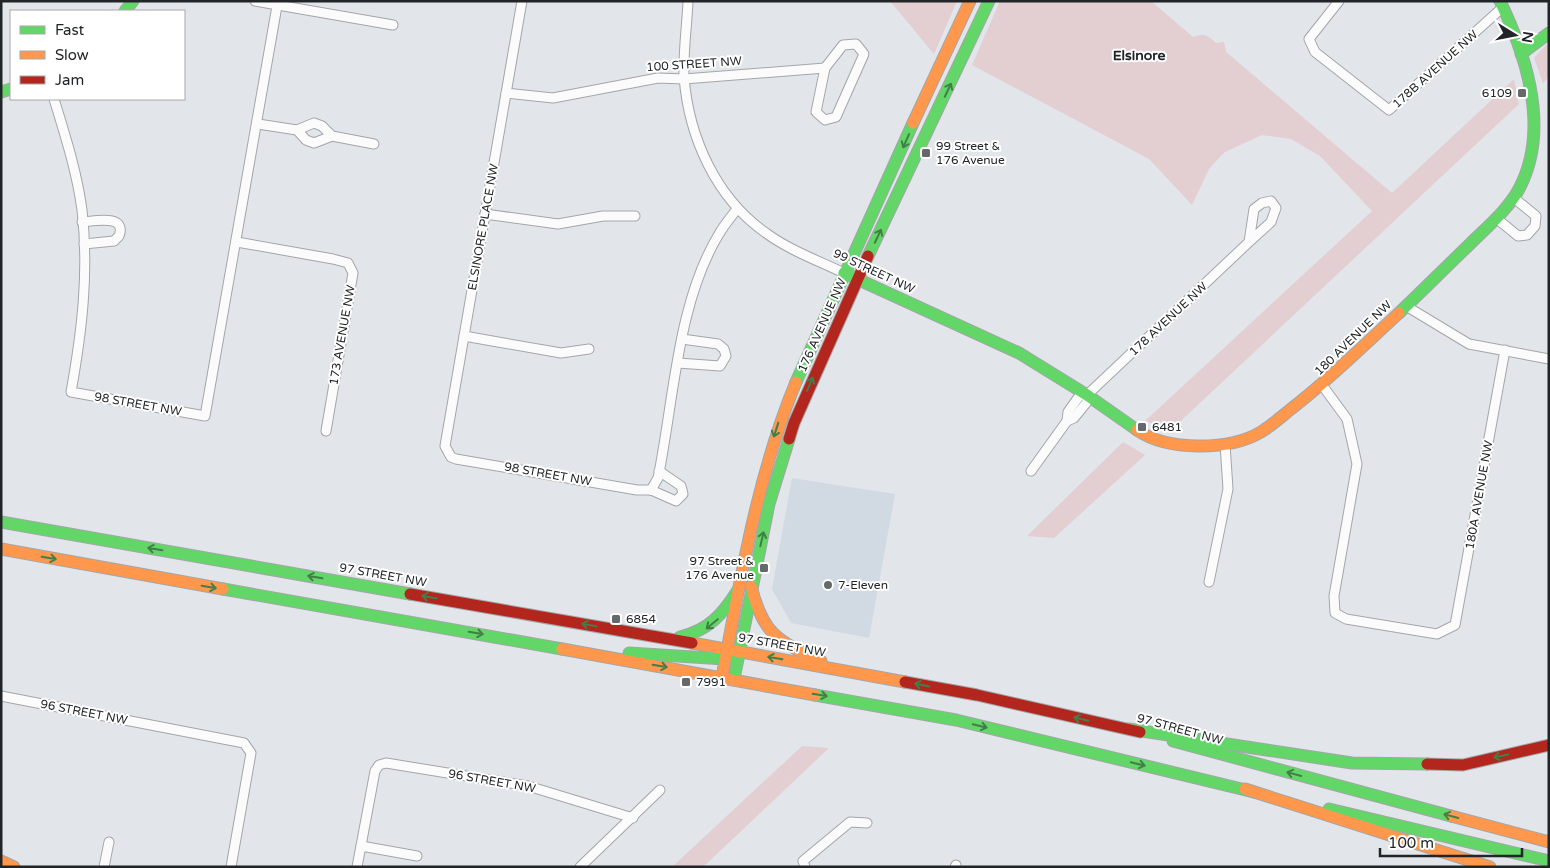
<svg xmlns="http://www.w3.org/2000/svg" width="1550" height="868" font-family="'Varela Round',sans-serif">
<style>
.built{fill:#d1dae2}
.green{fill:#e3ced2}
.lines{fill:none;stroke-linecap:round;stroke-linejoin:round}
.street-casing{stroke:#a3a6a9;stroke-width:11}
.fast-casing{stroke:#a3a6a9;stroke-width:13}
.slow-casing{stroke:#a3a6a9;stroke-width:13}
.jam-casing{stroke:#a3a6a9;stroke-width:13}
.street{stroke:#fbfbfc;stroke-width:9}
.fast{stroke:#63d668;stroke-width:11}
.slow{stroke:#ff974d;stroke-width:11}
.jam{stroke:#b3261e;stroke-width:11}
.oneway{stroke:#427e48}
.poi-dot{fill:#65696b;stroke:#fff;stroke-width:2}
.labels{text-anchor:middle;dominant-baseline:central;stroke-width:4;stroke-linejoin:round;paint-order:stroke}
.street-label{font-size:12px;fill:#222527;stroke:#fff}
.poi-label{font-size:12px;fill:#222527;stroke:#fff;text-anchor:start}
.neighbourhood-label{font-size:14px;font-weight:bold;fill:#222527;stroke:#fff}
</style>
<rect width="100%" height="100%" fill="#e2e6ea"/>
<!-- built -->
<path class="built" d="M792 478 895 494 869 638 791 623 772 589Z"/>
<!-- green -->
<g class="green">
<path d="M890 1H957L934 54Z"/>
<path d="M1000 1H1151L1193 37C1203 33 1208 35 1216 43L1224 42 1226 52 1392 193 1514 79 1519 104 1170 431 1145 421 1372 211 1320 156 1291 139 1262 135 1225 152 1218 159 1209 169 1192 205 1149 159 972 65Z"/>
<path d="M1549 42V77L1543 83 1534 58Z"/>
<path d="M1123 442 1145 455 1054 538 1027 536Z"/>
<path d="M802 746 829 748 703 867H672Z"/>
</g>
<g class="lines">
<!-- street casing -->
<g class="street-casing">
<g id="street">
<path d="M255 1 393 25"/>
<path d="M522 1 445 446 451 457 456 459 637 490H651"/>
<path d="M688 1C687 26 683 52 684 77 689 138 716 198 766 233 789 250 819 261 844 273"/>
<path d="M1339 1 1309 39 1315 52 1389 110 1503 7"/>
<path d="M856 44 864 54 836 117 825 120 816 112 825 68 843 45Z"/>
<path d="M506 93 553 98 658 78 684 79 825 68"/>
<path d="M54 99C65 135 77 172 82 210 89 272 82 331 71 392L205 416 277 6"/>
<path d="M258 124 297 130 314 123 322 126 332 136 374 144"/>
<path d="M297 130 306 140 314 143 332 136"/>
<path d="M485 214 558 224 603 216H635"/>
<path d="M1496 218 1518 236 1527 235 1535 226 1536 216 1514 198"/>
<path d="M82 222C95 221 127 214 119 236L114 241 84 244"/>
<path d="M237 242 333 259 348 263 353 273 326 431"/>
<path d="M1406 306 1469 344 1549 359"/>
<path d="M464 336 561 353 589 349"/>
<path d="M678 363 720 366 726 356 724 349 718 344 682 339"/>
<path d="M1322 385 1347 419 1357 464 1334 596 1335 613 1346 619 1437 634 1455 625 1505 350"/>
<path d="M1087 395 1249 242 1271 222 1276 208 1271 201 1262 203 1254 209 1249 242"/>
<path d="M1067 421 1074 418 1087 402V395"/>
<path d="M1031 471 1067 421 1068 412 1080 395H1087"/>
<path d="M651 490 658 478C674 400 677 303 719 234 724 225 731 217 737 209"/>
<path d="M651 490 676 501 683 494 681 486 659 471"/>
<path d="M1209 582 1228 489 1225 444"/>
<path d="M1 696 244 743 251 753 231 867"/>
<path d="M361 846 417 856"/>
<path d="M104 867 109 842"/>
<path d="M357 867 375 771 379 765 386 763 528 786 633 818"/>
<path d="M580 867 660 790"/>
<path d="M805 867 803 861 850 822 867 823"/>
<path d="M955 867 956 865"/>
</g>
</g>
<!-- fast casing -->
<g class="fast-casing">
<g id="fast">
<path d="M125 11 133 1"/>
<path d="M1521 54 1549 33"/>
<path d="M1 92 11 89"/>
<path d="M868 256 989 1"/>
<path d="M844 273 1019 353 1087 395 1137 430"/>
<path d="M1399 313C1423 290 1446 267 1470 244 1487 227 1509 209 1520 187 1550 128 1527 57 1500 1"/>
<path d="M796 382 913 123"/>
<path d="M1 522 410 594"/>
<path d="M223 589 562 649"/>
<path d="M680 637C709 630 722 615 738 590"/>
<path d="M629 653 725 659 739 652"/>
<path d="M734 679 769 504 789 439"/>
<path d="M815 695 956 720 1254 792"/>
<path d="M1129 729 1352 763 1427 764"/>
<path d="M1173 741 1451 816"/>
<path d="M1329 809 1549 861"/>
</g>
</g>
<!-- slow casing -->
<g class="slow-casing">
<g id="slow">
<path d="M913 123 970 1"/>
<path d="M1137 430C1167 451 1229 451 1261 432 1271 426 1281 417 1291 409 1329 380 1363 346 1399 313"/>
<path d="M1 549 223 589"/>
<path d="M751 586C763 635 778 641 821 661"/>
<path d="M692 643 905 682"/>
<path d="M562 649 815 695"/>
<path d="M722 677C741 577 757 476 796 382"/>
<path d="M1245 789 1490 867"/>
<path d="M1451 816 1549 842"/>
<path d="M1 861 14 867"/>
</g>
</g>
<!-- jam casing -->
<g class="jam-casing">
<g id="jam">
<path d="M789 439 794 423 868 256"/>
<path d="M410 594 692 643"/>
<path d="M905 682 977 695 1140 732"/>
<path d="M1427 764 1463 765 1549 745"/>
</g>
</g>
<!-- street -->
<use href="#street" class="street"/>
<!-- fast -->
<use href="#fast" class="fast"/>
<!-- slow -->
<use href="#slow" class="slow"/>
<!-- jam -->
<use href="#jam" class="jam"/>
</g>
<!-- one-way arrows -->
<defs><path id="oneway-shaft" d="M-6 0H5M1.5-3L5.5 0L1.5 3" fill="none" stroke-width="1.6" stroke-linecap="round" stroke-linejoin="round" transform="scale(1.25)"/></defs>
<g class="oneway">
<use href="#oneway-shaft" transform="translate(948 90) rotate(-65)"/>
<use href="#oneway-shaft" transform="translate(906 141) rotate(114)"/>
<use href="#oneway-shaft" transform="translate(878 236) rotate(-65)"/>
<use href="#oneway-shaft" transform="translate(810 384) rotate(-67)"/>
<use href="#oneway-shaft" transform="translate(776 430) rotate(108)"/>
<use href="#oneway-shaft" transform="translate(762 539) rotate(-77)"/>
<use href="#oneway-shaft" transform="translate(155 549) rotate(-170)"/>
<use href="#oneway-shaft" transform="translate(49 558) rotate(10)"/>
<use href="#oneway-shaft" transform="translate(315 577) rotate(-170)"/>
<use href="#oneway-shaft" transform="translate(209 587) rotate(10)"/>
<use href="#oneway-shaft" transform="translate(429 597) rotate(-170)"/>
<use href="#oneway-shaft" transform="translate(712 624) rotate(140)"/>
<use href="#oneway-shaft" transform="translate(589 625) rotate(-170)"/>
<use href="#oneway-shaft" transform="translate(476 633) rotate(10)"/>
<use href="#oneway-shaft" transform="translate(775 658) rotate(-171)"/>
<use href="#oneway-shaft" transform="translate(660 666) rotate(10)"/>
<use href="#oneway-shaft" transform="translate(922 685) rotate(-169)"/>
<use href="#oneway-shaft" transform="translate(820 695) rotate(10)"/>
<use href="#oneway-shaft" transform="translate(1081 719) rotate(-167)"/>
<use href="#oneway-shaft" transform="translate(980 726) rotate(14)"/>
<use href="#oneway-shaft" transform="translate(1501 756) rotate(168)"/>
<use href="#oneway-shaft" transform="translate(1138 764) rotate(14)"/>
<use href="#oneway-shaft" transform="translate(1294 774) rotate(-165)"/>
<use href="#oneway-shaft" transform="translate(1451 816) rotate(-165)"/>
</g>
<!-- markers -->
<g class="poi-dot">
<rect x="1517" y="88" width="10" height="10" rx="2.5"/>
<rect x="921" y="148" width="10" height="10" rx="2.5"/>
<rect x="1137" y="422" width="10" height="10" rx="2.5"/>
<rect x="759" y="563" width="10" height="10" rx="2.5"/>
<circle cx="828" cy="585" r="5"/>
<rect x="611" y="614" width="10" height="10" rx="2.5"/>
<rect x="681" y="677" width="10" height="10" rx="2.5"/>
</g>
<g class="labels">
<!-- street labels -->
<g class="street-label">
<text transform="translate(694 64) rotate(-4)">100 STREET NW</text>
<text transform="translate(1435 69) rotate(-42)">178B AVENUE NW</text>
<text transform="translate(483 227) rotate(-80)">ELSINORE PLACE NW</text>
<text transform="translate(874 271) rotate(25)">99 STREET NW</text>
<text transform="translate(1168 319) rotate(-43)">178 AVENUE NW</text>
<text transform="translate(822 325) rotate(-66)">176 AVENUE NW</text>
<text transform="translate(342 335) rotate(-80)">173 AVENUE NW</text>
<text transform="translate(1353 338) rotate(-44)">180 AVENUE NW</text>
<text transform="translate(138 404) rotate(10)">98 STREET NW</text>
<text transform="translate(548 474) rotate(10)">98 STREET NW</text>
<text transform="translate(1479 495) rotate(-80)">180A AVENUE NW</text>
<text transform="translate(383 575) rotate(10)">97 STREET NW</text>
<text transform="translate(782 645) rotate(10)">97 STREET NW</text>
<text transform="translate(84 712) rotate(11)">96 STREET NW</text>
<text transform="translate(1180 729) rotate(15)">97 STREET NW</text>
<text transform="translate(492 781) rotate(10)">96 STREET NW</text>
</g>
<!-- poi labels -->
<g class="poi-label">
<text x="1512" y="93" text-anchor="end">6109</text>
<text x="936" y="146">99 Street &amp;<tspan x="936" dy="14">176 Avenue</tspan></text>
<text x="1152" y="427">6481</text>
<text x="754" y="561" text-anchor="end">97 Street &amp;<tspan x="754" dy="14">176 Avenue</tspan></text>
<text x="838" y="585">7-Eleven</text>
<text x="626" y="619">6854</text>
<text x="696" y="682">7991</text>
</g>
<!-- neighbourhood labels -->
<g class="neighbourhood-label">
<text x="1139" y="55">Elsinore</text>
</g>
</g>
<!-- border -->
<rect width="1550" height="868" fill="none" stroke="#222527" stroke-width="5"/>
<!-- legend -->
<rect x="10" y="10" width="175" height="90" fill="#ffffff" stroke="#a7a8a9"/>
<rect x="20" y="26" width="25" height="8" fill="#63d668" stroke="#a7a8a9"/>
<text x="55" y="35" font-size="15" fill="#222527">Fast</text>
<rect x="20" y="51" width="25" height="8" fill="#ff974d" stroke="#a7a8a9"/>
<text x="55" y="60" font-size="15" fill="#222527">Slow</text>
<rect x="20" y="76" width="25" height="8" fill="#b3261e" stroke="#a7a8a9"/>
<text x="55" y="85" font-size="15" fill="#222527">Jam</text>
<!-- north arrow -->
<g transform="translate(1515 35) rotate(100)" stroke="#ffffff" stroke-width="4" paint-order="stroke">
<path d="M0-4L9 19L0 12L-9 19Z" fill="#222527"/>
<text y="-8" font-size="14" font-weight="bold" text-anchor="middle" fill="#222527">N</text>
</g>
<!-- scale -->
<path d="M1380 848v8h142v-8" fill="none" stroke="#222527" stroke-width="2.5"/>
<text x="1388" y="848" font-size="15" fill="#222527" stroke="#ffffff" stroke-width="4" paint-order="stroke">100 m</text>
</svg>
